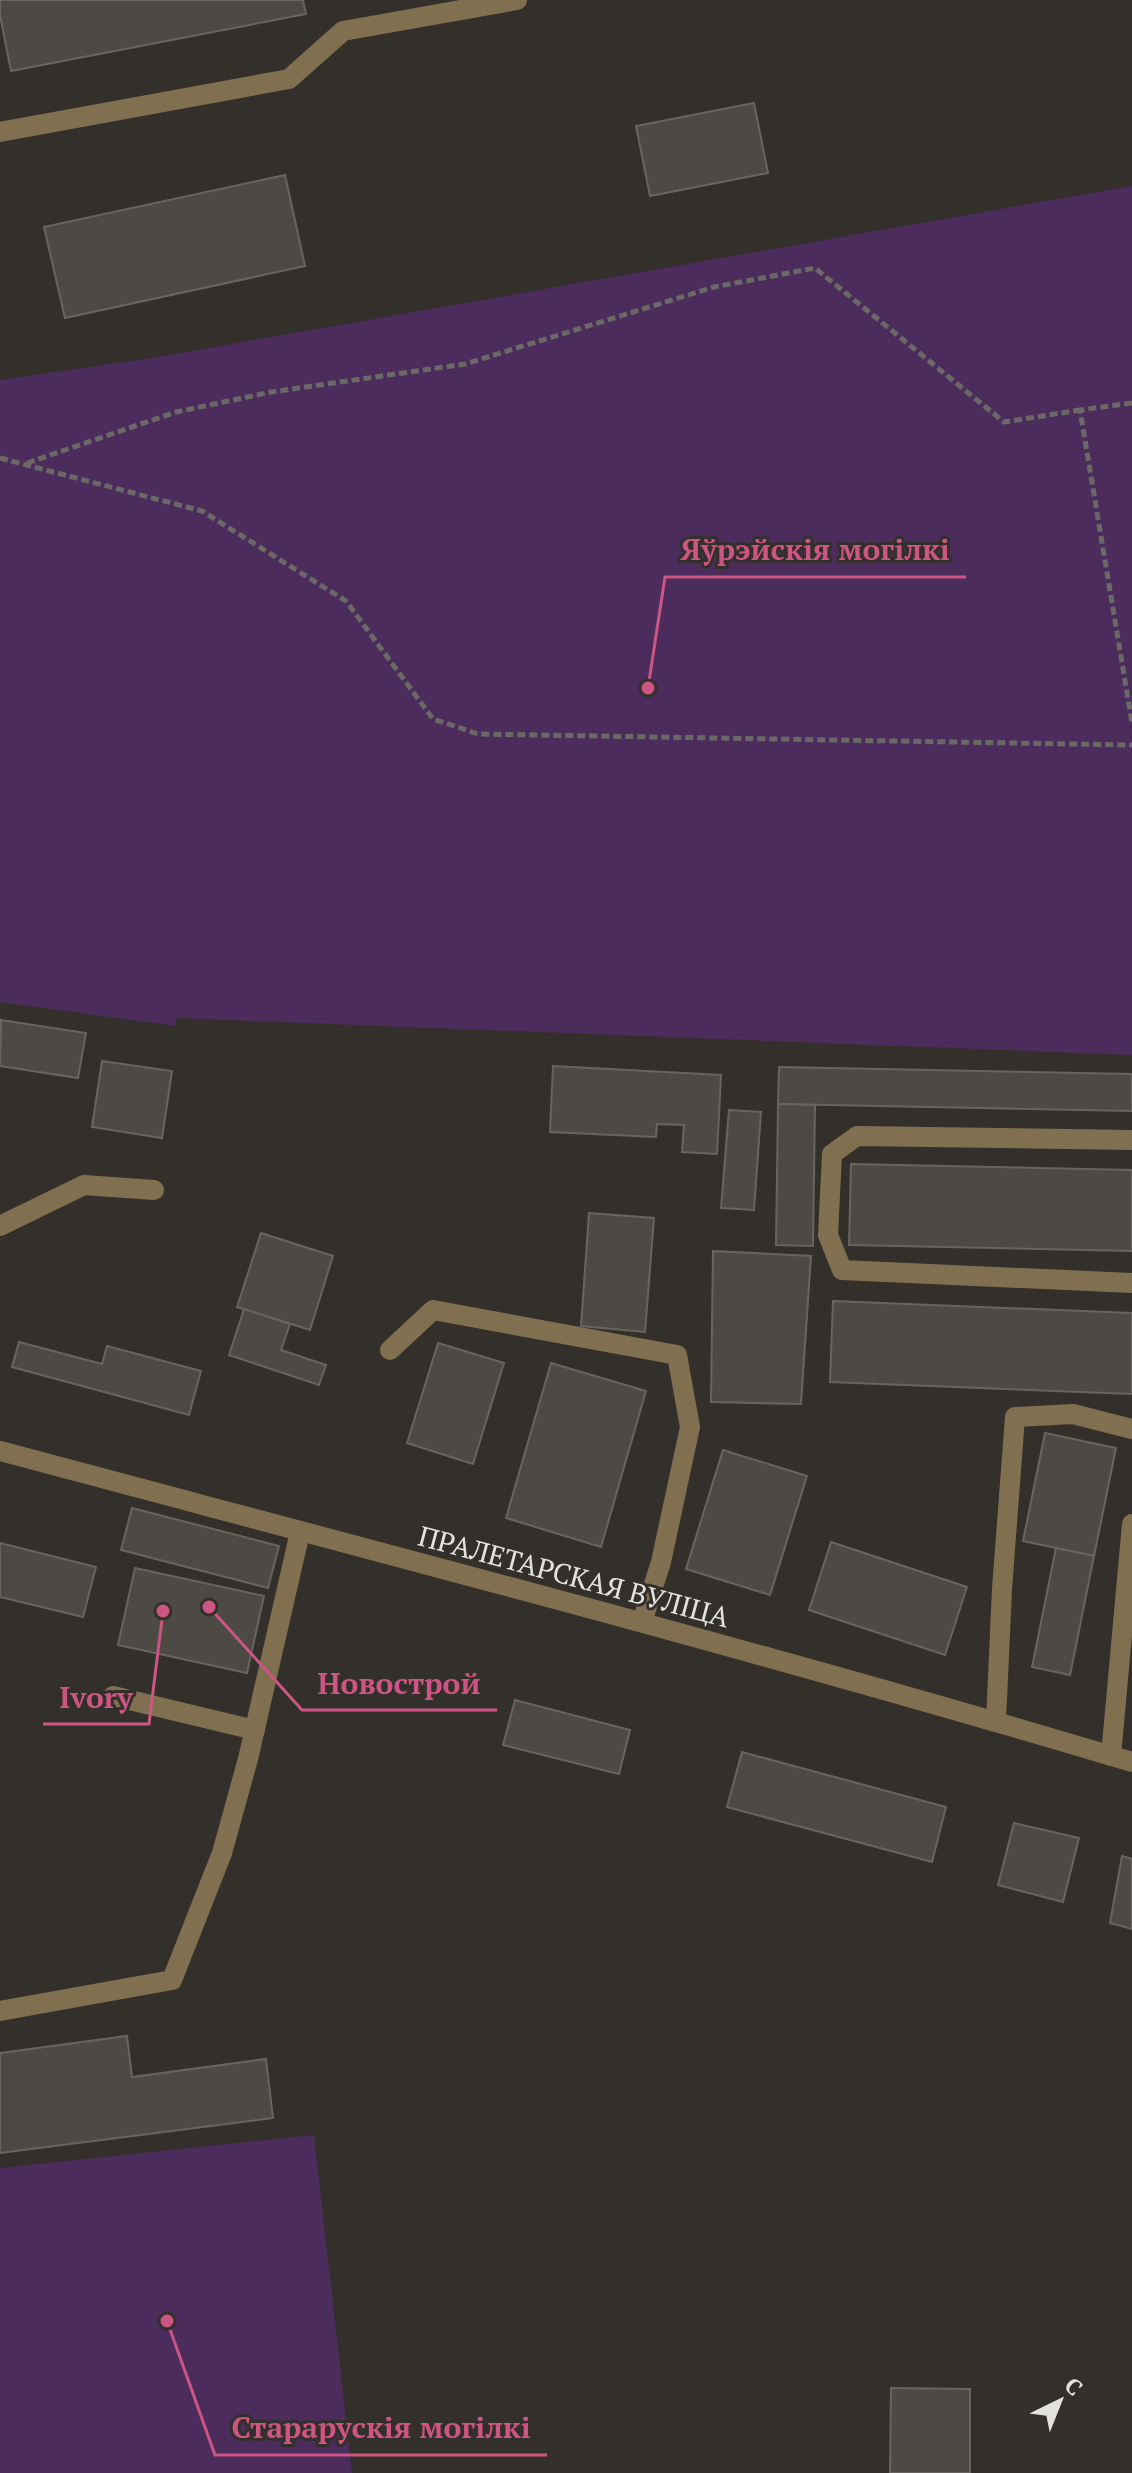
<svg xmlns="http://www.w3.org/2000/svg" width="1132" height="2473" font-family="'PT Serif',serif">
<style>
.green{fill:#4b2c5c}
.building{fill:#4d4a45;stroke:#68655f;stroke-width:2}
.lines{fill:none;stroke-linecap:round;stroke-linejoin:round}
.path{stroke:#6b6965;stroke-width:5;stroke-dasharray:8 4;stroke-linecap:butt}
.minor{stroke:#817050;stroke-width:20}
.labels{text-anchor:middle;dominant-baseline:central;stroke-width:6;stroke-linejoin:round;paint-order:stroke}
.street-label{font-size:28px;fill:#e3e2df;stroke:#33302c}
.leader{fill:none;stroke:#cc5583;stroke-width:3}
.callout-dot{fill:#cc5583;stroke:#33302c;stroke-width:3}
.callout-label{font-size:30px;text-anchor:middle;font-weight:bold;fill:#cc5583;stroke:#33302c;stroke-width:6;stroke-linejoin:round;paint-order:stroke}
</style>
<rect width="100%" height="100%" fill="#33302c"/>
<!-- green -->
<g class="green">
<path d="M1132 186V1055L176 1018V1026L0 1002V380L152 358Z"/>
<path d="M314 2135 352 2473H0V2168Z"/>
</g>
<!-- building -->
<g class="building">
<path d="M0 0H303L306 14 11 71 0 15Z"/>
<path d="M754 103 768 173 650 196 636 126Z"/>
<path d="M285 175 305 266 65 318 44 227Z"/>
<path d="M1 1020 86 1033 78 1078 0 1066Z"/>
<path d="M102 1061 172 1071 162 1138 92 1127Z"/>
<path d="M553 1066 721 1075 717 1154 682 1152 684 1125 657 1124 656 1137 550 1132Z"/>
<path d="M779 1067 1132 1074V1111L778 1104Z"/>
<path d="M778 1104 815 1105 813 1246 776 1245Z"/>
<path d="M729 1110 761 1112 754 1210 721 1208Z"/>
<path d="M851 1164 1132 1170V1251L849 1245Z"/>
<path d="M589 1213 654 1218 645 1332 581 1326Z"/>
<path d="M261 1233 333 1256 310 1330 237 1307Z"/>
<path d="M713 1251 811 1256 801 1404 711 1402Z"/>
<path d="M833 1301 1132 1313V1394L830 1382Z"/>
<path d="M244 1309 290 1324 281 1350 326 1365 319 1385 229 1355Z"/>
<path d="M19 1342 102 1364 107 1346 201 1371 189 1415 12 1367Z"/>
<path d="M438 1343 504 1363 473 1464 407 1443Z"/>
<path d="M551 1363 646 1391 601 1547 506 1518Z"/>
<path d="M1045 1433 1116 1448 1094 1556 1023 1541Z"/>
<path d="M723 1450 807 1476 770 1595 686 1569Z"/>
<path d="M132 1508 279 1546 268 1588 121 1550Z"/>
<path d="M831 1542 967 1587 945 1655 809 1610Z"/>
<path d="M0 1543 96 1567 83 1617 0 1597Z"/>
<path d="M1056 1548 1094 1556 1070 1675 1032 1667Z"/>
<path d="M135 1568 264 1596 247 1673 118 1645Z"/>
<path d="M515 1700 630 1730 619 1774 503 1745Z"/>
<path d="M742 1752 946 1807 932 1862 727 1807Z"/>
<path d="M1014 1823 1079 1838 1063 1902 998 1885Z"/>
<path d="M1122 1856 1132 1859V1929L1110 1923Z"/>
<path d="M127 2036 132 2077 266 2059 273 2118 0 2153V2053Z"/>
<path d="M891 2388 970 2389V2473H890Z"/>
</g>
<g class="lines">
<!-- path -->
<g class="path">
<path d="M1132 403 1080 410 1132 723"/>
<path d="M0 458 202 511 346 601 433 719 478 734 1132 745"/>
<path d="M27 463 176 412 271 392 465 364 714 287 815 268 1004 422 1080 410"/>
</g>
<!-- minor -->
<g class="minor">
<path d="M0 132 289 79 343 31 517 0"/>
<path d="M1132 1140 857 1136 832 1154 828 1235 842 1270 1132 1283"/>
<path d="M0 1226 84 1185 154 1190"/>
<path d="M390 1350 433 1310 677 1355 690 1427 661 1562 642 1622"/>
<path d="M0 1451C378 1552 757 1650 1132 1762"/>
<path d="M113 1696 255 1730"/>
<path d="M996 1721 1002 1589 1015 1417 1073 1414 1132 1429"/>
<path d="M1111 1756 1132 1524"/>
<path d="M0 2011 172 1980 222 1853 248 1759 300 1532"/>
</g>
</g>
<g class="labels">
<!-- street labels -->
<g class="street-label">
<text transform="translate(574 1576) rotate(15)">ПРАЛЕТАРСКАЯ ВУЛІЦА</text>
</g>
</g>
<!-- callouts -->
<path class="leader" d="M648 688L665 577H966M209 1607L302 1710H497M163 1611L149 1724H43M167 2321L215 2455H547"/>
<g class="callout-dot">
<circle cx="648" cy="688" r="8"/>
<circle cx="209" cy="1607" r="8"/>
<circle cx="163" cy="1611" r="8"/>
<circle cx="167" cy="2321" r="8"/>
</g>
<g class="callout-label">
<text x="815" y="560">Яўрэйскія могілкі</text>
<text x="399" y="1694">Новострой</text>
<text x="96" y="1708">Ivory</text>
<text x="381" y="2438">Старарускія могілкі</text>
</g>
<!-- north arrow -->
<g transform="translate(1060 2401) rotate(43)" stroke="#33302c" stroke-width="6" paint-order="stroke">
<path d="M0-6L14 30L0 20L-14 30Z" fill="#e3e2df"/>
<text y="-12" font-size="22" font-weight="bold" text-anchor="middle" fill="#e3e2df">С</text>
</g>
</svg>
